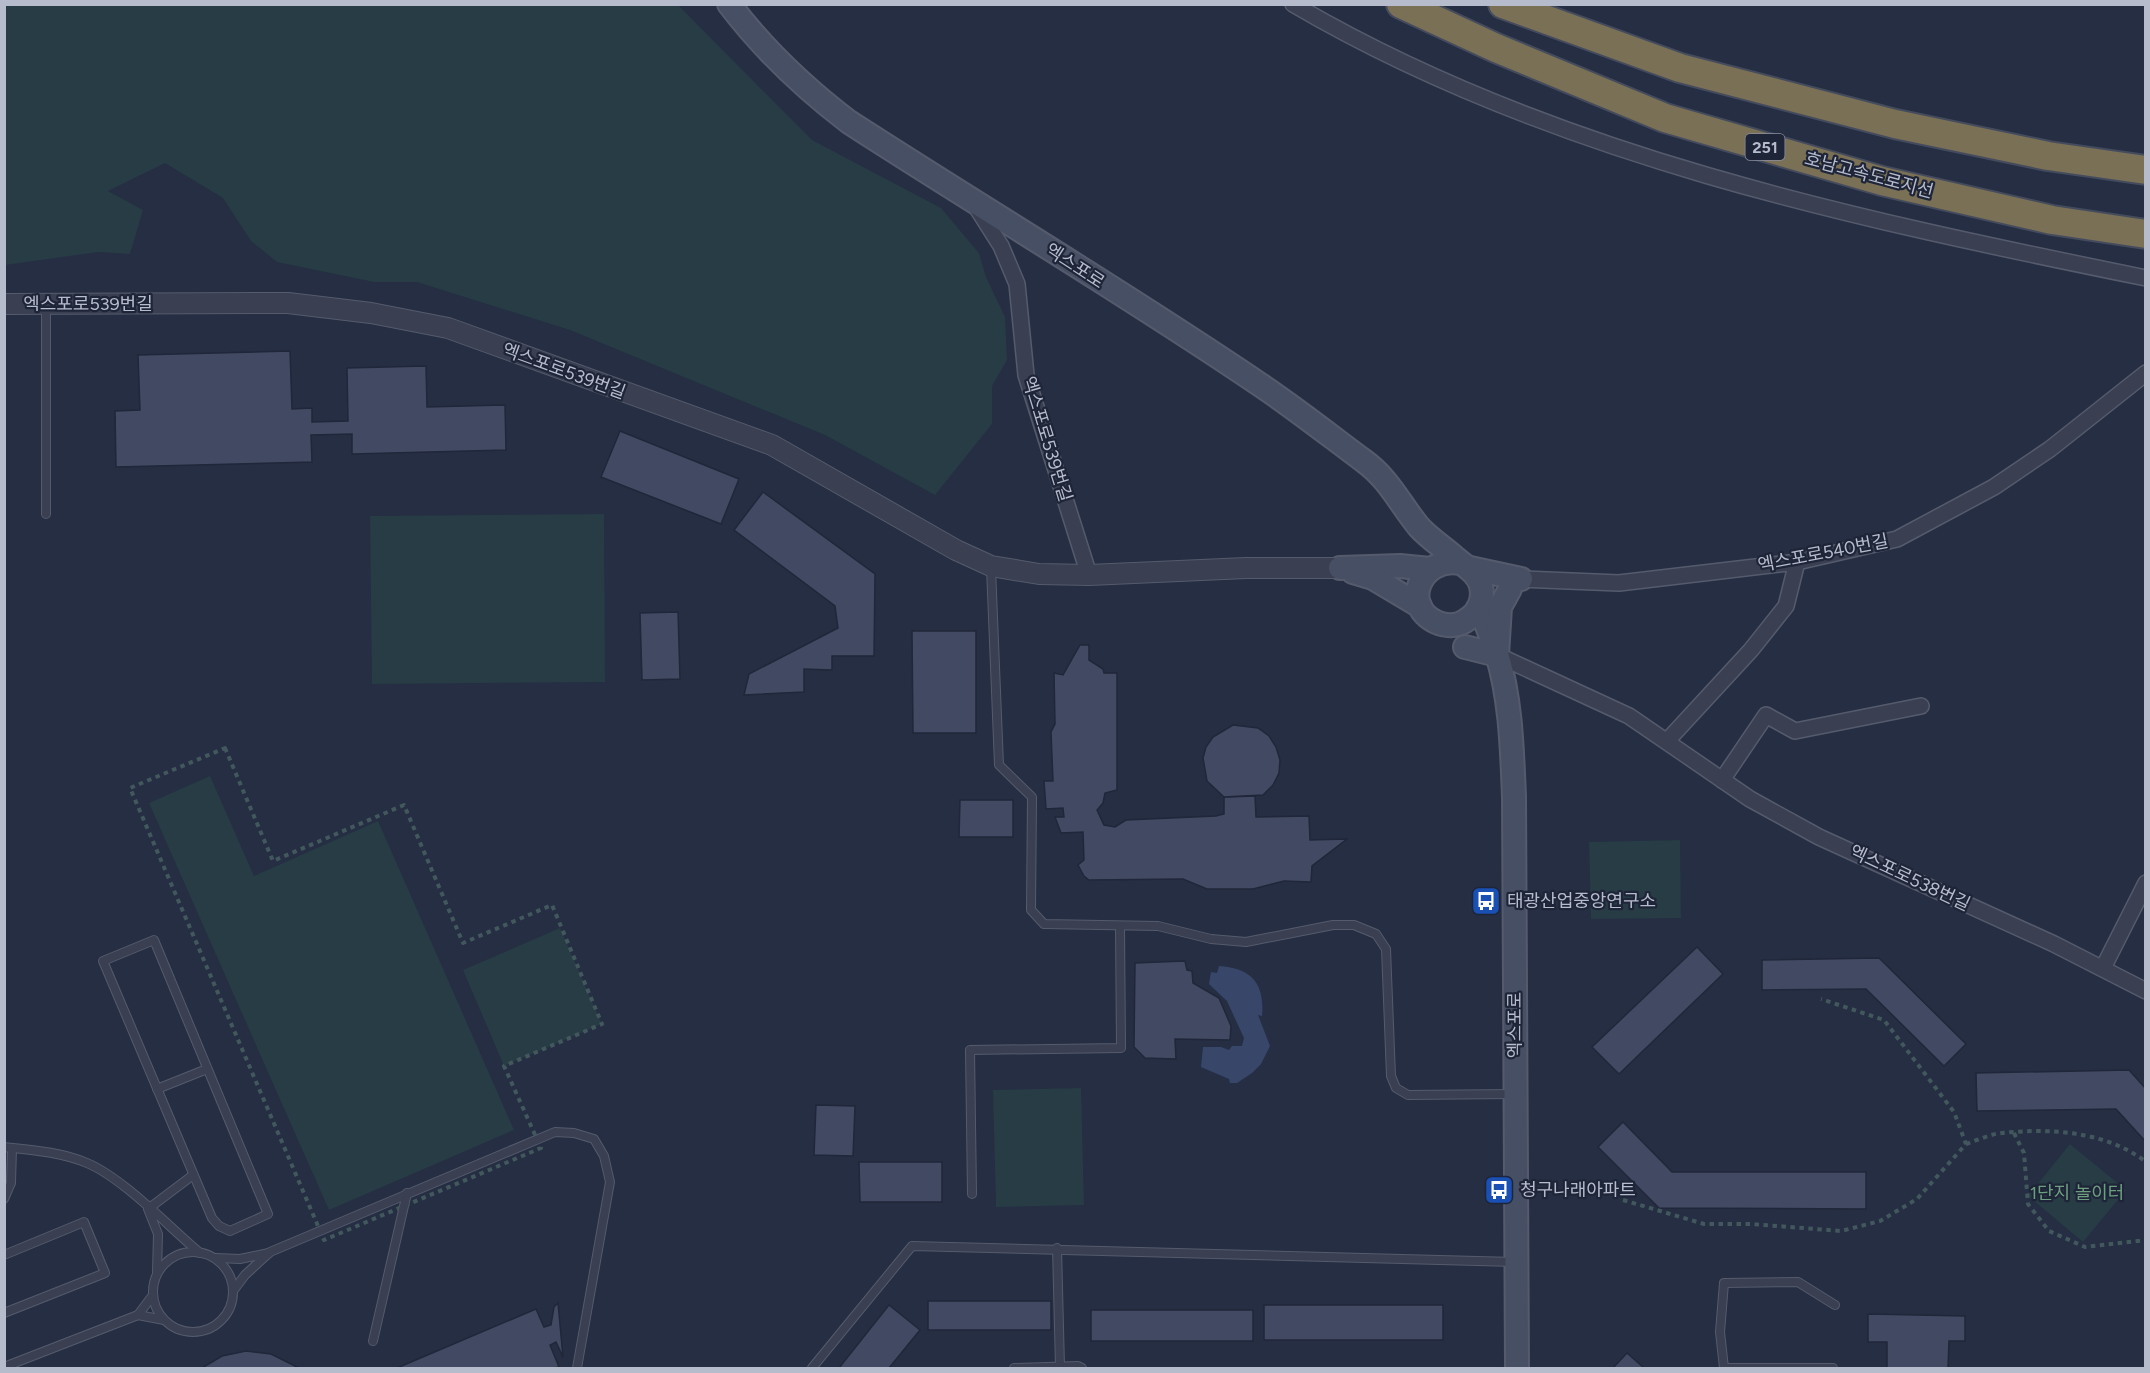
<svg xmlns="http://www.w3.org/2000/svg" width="2150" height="1373" font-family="Figtree,'Noto Sans KR',sans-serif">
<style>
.green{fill:#273c44}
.water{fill:#38466a}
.building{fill:#424a63;stroke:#20273a;stroke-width:1.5}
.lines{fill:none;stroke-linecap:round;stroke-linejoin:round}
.service-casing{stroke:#555b6d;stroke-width:10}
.minor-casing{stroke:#555b6d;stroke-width:18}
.tertiary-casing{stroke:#555b6d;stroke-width:22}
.secondary-casing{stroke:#555b6d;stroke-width:26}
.motorway-casing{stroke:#444b5d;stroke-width:32}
.path{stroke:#42585d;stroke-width:4;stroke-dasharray:4.5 4.5;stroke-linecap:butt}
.service{stroke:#3a4052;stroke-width:8}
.minor{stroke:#3a4052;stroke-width:15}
.tertiary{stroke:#3a4052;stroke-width:20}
.secondary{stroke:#474f65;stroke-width:22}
.motorway{stroke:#797056;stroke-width:28}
.labels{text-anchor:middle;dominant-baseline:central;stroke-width:4.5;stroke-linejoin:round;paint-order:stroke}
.shield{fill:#1e2538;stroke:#898fa0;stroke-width:1.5}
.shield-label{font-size:16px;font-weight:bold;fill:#b7bccc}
.street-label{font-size:18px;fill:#b7bccc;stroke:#1e2538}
.poi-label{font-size:18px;fill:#b7bccc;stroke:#1e2538;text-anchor:start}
.park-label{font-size:18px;fill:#6d9e7f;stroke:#1e2538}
</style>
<rect width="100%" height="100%" fill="#252e43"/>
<!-- green -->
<g class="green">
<path d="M4 5H678L812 140 941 208 979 253 986 277 1005 317 1007 360 992 386V424L935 495 825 435 570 330 417 282H374L277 262 251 241 223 198 165 163 108 191 143 210 130 254 98 252 5 265Z"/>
<path d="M604 514 605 682 372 684 370 516Z"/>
<path d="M210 776 254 876 378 821 514 1130 329 1210 149 803Z"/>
<path d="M1680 840 1681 918 1591 919 1589 842Z"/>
<path d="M560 928 602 1024 504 1066 463 970Z"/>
<path d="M1081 1088 1084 1205 996 1207 993 1090Z"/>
<path d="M2070 1144 2126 1190 2083 1242 2028 1196Z"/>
</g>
<!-- water -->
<path class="water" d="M1219 966C1251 968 1265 983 1262 1016L1258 1015 1270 1046 1261 1064 1252 1073 1237 1083H1230L1229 1079 1201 1067 1203 1047H1221L1229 1050 1232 1046H1242L1244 1038 1227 1001 1209 984 1211 972 1217 973Z"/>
<!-- building -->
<g class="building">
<path d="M290 351 292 409 312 408V422L348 421 347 368 426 366 427 407 505 405 506 450 352 454V434L311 435 312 462 116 467 115 411 140 410 138 355Z"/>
<path d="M620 431 739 479 721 524 601 477Z"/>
<path d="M763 492 875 574 874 656H832V670L804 669V692L744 695 749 674 838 628 835 606 734 530Z"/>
<path d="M678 612 680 679 642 680 640 613Z"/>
<path d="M912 631H976V733H913Z"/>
<path d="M1080 645H1089V660L1103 669 1104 673H1117V790L1105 793 1103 803 1097 810 1104 825 1115 827 1126 820 1216 816 1224 814V797L1255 796 1256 817 1309 816 1310 840 1347 839 1312 866 1311 882 1284 881 1253 889H1207L1183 879 1089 880 1084 876 1078 865 1084 860 1083 832 1061 833 1055 817H1064L1063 808 1046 809 1044 781H1053L1051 732 1055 724 1054 673 1063 675Z"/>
<path d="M1233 725 1258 728 1269 736 1276 747 1280 760 1279 773 1273 785 1263 795 1224 797 1207 781 1203 758 1206 747 1213 737Z"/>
<path d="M960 800H1013V837H959Z"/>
<path d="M1697 947 1723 974 1619 1074 1592 1047Z"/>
<path d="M1879 958 1966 1044 1944 1066 1866 989 1762 990V960Z"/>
<path d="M1185 961 1187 970 1192 971 1193 983 1219 998 1231 1026 1230 1040 1175 1039 1176 1059 1145 1058 1134 1047 1135 963Z"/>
<path d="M2129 1070 2146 1089V1142L2116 1109 1977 1111 1976 1073Z"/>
<path d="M816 1105 855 1106 853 1156 814 1155Z"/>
<path d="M1623 1122 1672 1172H1866V1209L1659 1208 1598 1147Z"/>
<path d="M859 1162H942V1202H860Z"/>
<rect x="928" y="1301" width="123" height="29"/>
<path d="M558 1303 563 1357 556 1342 550 1345 559 1367 554 1368H397L536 1309 544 1327 551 1325 554 1307Z"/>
<path d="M889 1305 920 1330 889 1368H839Z"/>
<rect x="1264" y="1305" width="179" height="35"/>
<rect x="1091" y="1310" width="162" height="31"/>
<path d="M1868 1314 1965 1316V1341H1949L1948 1368H1887V1342H1868Z"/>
<path d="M246 1351 271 1354 299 1368H202L222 1356Z"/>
<path d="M1627 1353 1644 1368H1613Z"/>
</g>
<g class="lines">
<!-- service casing -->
<g class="service-casing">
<g id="service">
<path d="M46 306V514"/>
<path d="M991 568 999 765 1032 797 1031 910 1044 924 1158 926 1211 939 1246 942 1333 925H1354L1376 934 1386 949 1391 1076 1396 1088 1408 1095 1513 1094"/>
<path d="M154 940 268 1214 230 1231 219 1226 212 1218 103 961Z"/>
<path d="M157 1089 207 1069"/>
<path d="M4 1147C32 1150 61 1152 87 1163 123 1178 169 1227 200 1253"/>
<path d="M972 1194 970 1050 1121 1048 1120 927"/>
<path d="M4 1199 11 1183 12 1148"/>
<path d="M1057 1248 1060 1367"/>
<circle cx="193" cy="1292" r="40"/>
<path d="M4 1255 84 1222 105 1273 4 1313"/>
<path d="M216 1258 240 1259 269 1253"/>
<path d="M157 1273 158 1234 148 1209 193 1175"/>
<path d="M233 1291 245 1275 270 1252 555 1132 574 1133 594 1139 604 1156 610 1182 577 1368"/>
<path d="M138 1315 153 1295"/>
<path d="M373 1341 407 1193"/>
<path d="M4 1367 138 1315 164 1320"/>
<path d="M812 1368 912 1246 1515 1262"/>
<path d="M1014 1368 1078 1366 1082 1368"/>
<path d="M1833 1368H1724L1720 1332 1724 1283 1798 1282 1835 1305"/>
</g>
</g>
<!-- minor casing -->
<g class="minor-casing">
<g id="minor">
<path d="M1293 4C1550 155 1856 219 2146 278"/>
<path d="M975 205 1001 246 1017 284 1026 375 1089 575"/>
<path d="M1513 586 1521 579 1619 583 1797 562 1897 539 1994 487 2050 449 2146 373"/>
<path d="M1497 655 1629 716 1750 799 1819 837 2054 944 2146 991"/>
<path d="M1667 741 1751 650 1786 606 1797 562"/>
<path d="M1722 780 1766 715 1795 731 1921 706"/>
<path d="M2103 968 2146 883"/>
</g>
</g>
<!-- tertiary casing -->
<g class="tertiary-casing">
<path id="tertiary" d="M4 304 288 303 371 313 448 328 772 445 956 550 991 566 1039 574 1089 575 1246 568H1340"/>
</g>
<!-- secondary casing -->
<g class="secondary-casing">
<g id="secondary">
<path d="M729 4C764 50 803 87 849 122 985 210 1125 293 1259 384 1295 408 1329 435 1364 461 1389 479 1400 504 1419 527 1428 537 1441 546 1452 555 1462 565 1477 571 1481 586 1484 599 1479 612 1468 619 1459 626 1447 627 1436 622 1400 605 1421 556 1460 563"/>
<path d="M1340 568 1400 566 1430 569"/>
<path d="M1470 568 1521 579"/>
<path d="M1353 572 1373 578 1420 606"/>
<path d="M1480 606C1485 622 1492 638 1497 654 1511 700 1512 750 1514 797L1517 1368"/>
<path d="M1465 647 1497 655 1500 607 1510 589"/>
</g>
</g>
<!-- motorway casing -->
<g class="motorway-casing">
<g id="motorway">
<path d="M1401 4 1496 48 1665 118 1882 181 2052 220 2146 234"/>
<path d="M1503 4 1680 68 1895 124 2048 156 2146 170"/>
</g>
</g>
<!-- path -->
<g class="path">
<path d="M225 748 273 861 404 805 463 943 552 905 602 1024 504 1066 541 1148 324 1240 130 788Z"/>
<path d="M2014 1133 2024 1153 2028 1204 2049 1231 2085 1247 2146 1240"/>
<path d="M1966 1144C1978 1140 1990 1134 2002 1133 2050 1128 2106 1131 2146 1162"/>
<path d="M1623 1200 1704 1224H1751L1841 1231 1880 1221 1917 1199 1966 1144 1954 1112 1884 1020 1821 999"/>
</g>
<!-- service -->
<use href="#service" class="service"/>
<!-- minor -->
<use href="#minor" class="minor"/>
<!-- tertiary -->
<use href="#tertiary" class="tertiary"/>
<!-- secondary -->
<use href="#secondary" class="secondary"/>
<!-- motorway -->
<use href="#motorway" class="motorway"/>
</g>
<!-- icons -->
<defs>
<g id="bus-square" transform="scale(1.5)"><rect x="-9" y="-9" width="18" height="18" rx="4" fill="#1a4fb4" stroke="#1e2538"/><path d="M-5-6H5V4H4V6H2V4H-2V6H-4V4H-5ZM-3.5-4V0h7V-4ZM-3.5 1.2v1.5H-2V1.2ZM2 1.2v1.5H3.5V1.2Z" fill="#fff"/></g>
</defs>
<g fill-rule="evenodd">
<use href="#bus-square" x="1486" y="901"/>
<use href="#bus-square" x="1499" y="1190"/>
</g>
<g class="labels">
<!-- shield labels -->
<rect class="shield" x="1745.5" y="134" width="39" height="26" rx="4.5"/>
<g class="shield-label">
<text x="1765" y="147">251</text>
</g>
<!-- street labels -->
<g class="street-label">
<text transform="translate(1869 175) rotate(15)">호남고속도로지선</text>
<text transform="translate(1075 266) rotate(33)">엑스포로</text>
<text x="88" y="304">엑스포로539번길</text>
<text transform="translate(564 371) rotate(20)">엑스포로539번길</text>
<text transform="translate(1047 439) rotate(73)">엑스포로539번길</text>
<text transform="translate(1823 553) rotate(-11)">엑스포로540번길</text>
<text transform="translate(1910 878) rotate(25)">엑스포로538번길</text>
<text transform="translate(1515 1025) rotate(-90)">엑스포로</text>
</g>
<!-- poi labels -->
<g class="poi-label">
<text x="1507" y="901">태광산업중앙연구소</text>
<text x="1520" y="1190">청구나래아파트</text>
</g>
<!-- park labels -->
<g class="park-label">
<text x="2077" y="1193">1단지 놀이터</text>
</g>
</g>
<!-- border -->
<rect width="2150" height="1373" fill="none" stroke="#b7bccc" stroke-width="12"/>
</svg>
